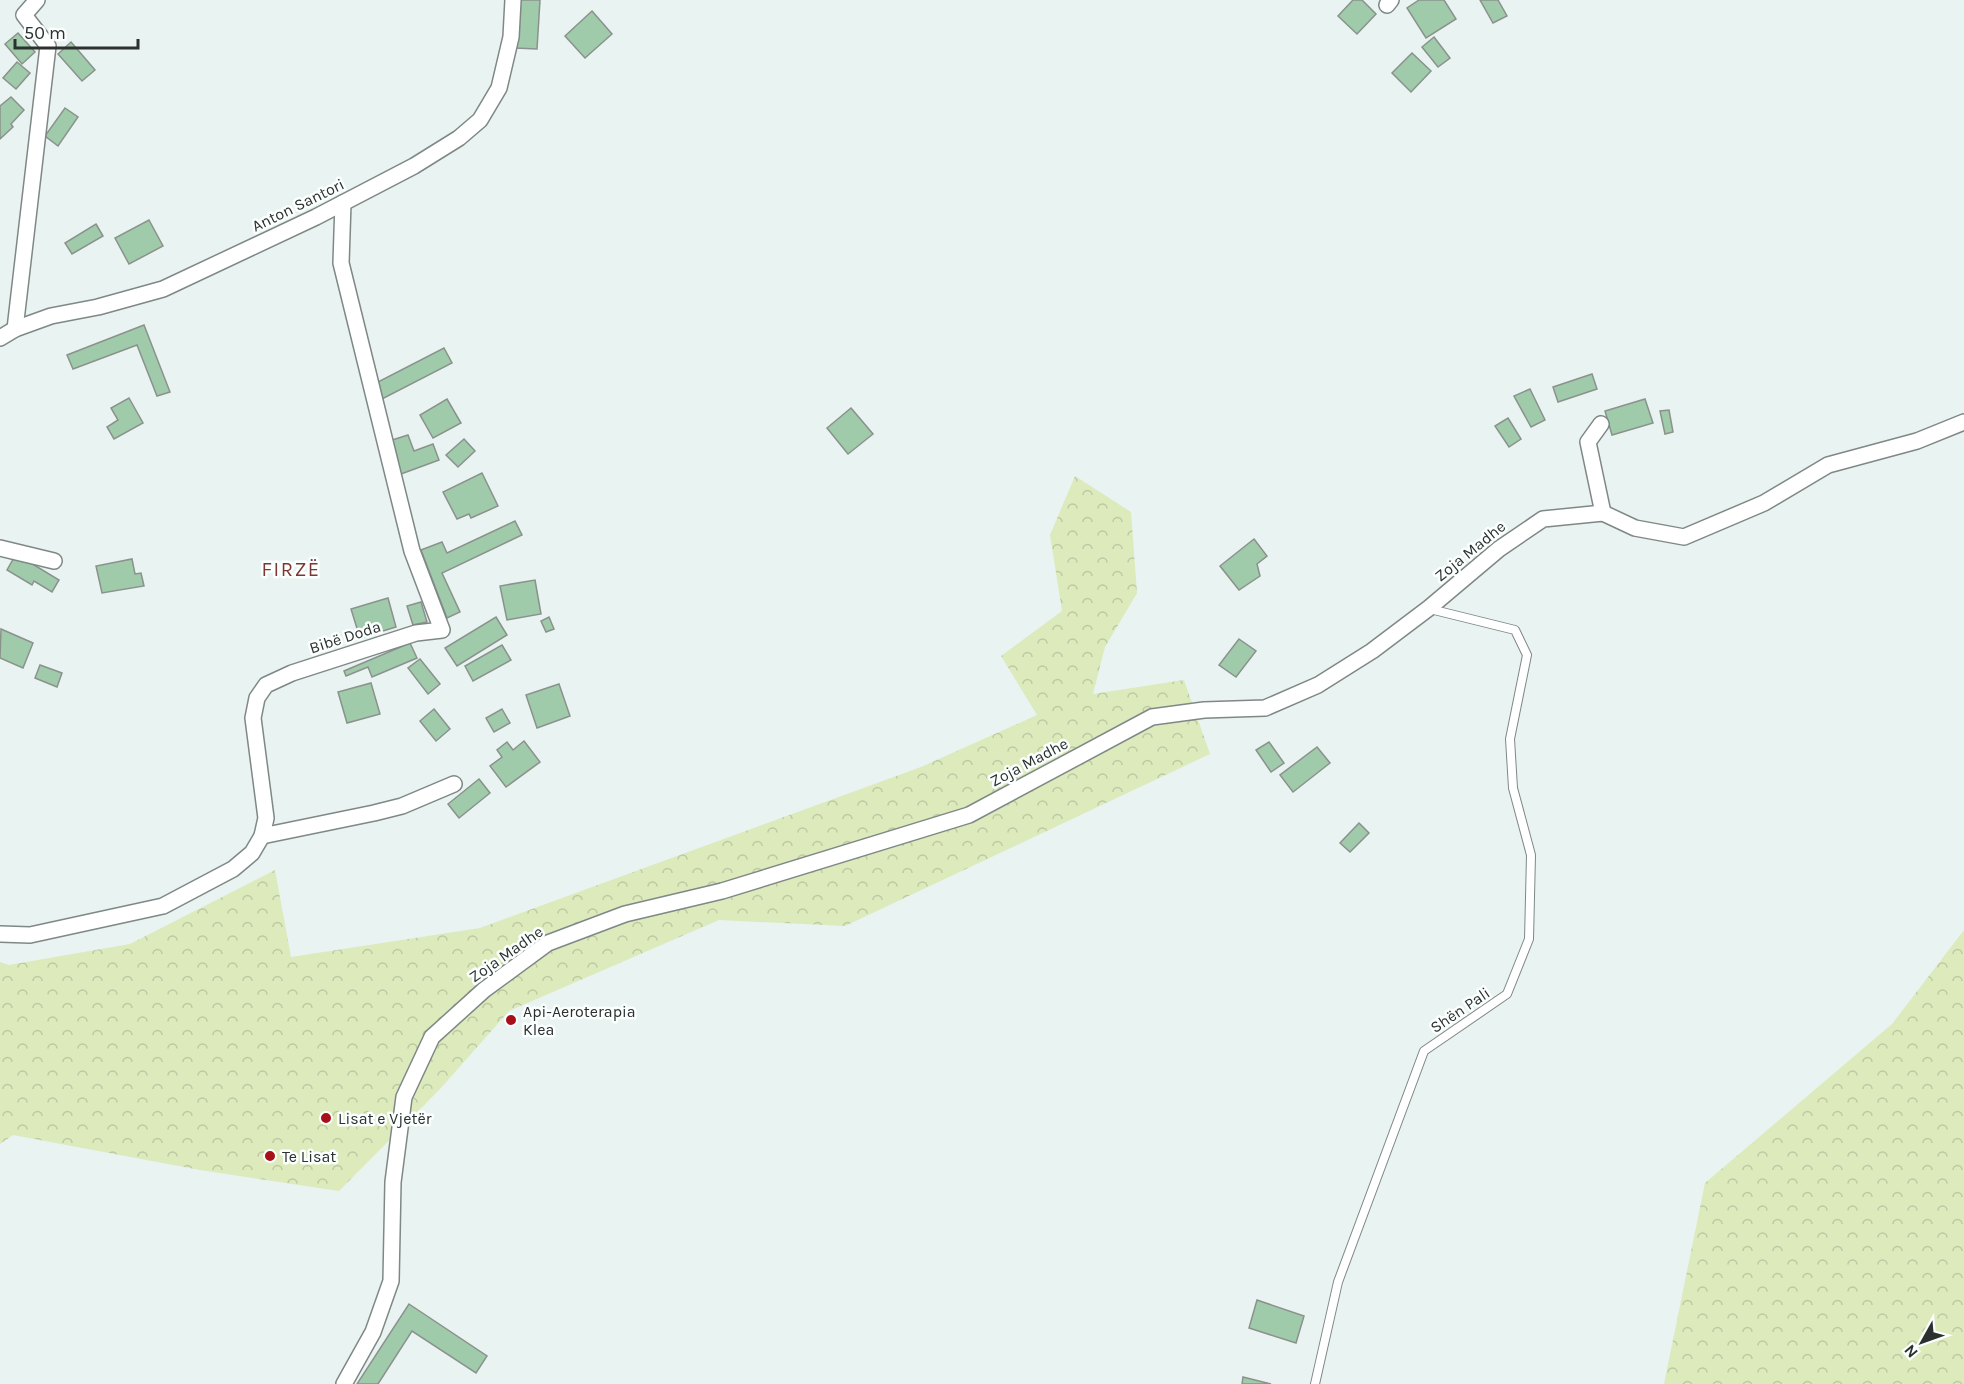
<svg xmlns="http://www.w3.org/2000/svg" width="1964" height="1384" font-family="Karla,sans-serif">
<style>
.forest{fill:url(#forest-crowns)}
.building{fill:#9fcbaa;stroke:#8b928d;stroke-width:1.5}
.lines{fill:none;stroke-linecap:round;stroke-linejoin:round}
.service-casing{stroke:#7f8886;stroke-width:10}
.minor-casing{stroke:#7f8886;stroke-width:18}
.service{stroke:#fff;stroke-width:8}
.minor{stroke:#fff;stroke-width:15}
.poi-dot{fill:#a71019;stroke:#fbfffe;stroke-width:2}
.labels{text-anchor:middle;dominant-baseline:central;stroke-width:5;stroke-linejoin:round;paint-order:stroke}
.street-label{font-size:16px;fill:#2c302f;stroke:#fbfffe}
.poi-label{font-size:16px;fill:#2c302f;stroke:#fbfffe;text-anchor:start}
.quarter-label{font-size:20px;letter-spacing:1.5px;fill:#7d3631;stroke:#fbfffe}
</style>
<defs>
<pattern id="forest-crowns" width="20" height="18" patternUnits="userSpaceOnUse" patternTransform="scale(1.5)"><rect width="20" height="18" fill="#dceabc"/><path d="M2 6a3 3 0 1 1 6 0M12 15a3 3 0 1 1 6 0" fill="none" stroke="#bdc9a2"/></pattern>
</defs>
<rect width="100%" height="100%" fill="#e9f3f1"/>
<!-- forest -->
<g class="forest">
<path d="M1075 476 1131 512 1137 593 1105 647 1093 694 1184 680 1210 754 845 926 719 920 509 1011 440 1089 339 1191 200 1170 13 1135 0 1144V962L9 965 130 944 275 870 291 957 480 928 921 767 1037 715 1001 656 1062 611 1050 535Z"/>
<path d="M1964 930V1384H1664L1705 1183 1892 1024Z"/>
</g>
<!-- building -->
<g class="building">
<path d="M518 0H540L537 49 515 48Z"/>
<path d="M1353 0H1362L1376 14 1357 34 1338 16Z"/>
<path d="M1419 0H1444L1456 19 1426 38 1407 8Z"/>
<path d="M1480 0H1498L1507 16 1493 23Z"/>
<path d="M592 11 612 34 585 58 565 36Z"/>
<path d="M18 33 35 52 22 64 5 44Z"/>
<path d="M1434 37 1450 58 1438 67 1422 47Z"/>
<path d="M71 42 95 70 82 81 58 54Z"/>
<path d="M1412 53 1431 71 1411 92 1392 73Z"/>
<path d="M17 62 30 73 16 89 3 78Z"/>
<path d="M11 97 24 110 11 124 13 127 0 139V106Z"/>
<path d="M65 108 78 117 58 146 45 136Z"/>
<path d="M149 220 163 246 129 264 115 238Z"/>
<path d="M96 224 103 236 72 254 65 243Z"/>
<path d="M144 325 170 392 157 396 137 345 73 369 67 355Z"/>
<path d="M444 348 452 363 382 399 374 384Z"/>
<path d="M1592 374 1597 389 1558 402 1553 387Z"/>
<path d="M1530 389 1545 420 1531 427 1514 396Z"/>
<path d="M129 398 143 423 114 439 107 427 118 420 111 408Z"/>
<path d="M447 399 461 423 433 438 420 415Z"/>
<path d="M1645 399 1653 423 1612 435 1605 411Z"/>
<path d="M851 408 873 434 848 454 827 428Z"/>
<path d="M1669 410 1673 432 1665 434 1660 411Z"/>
<path d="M1508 418 1521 439 1509 447 1495 426Z"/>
<path d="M408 435 414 451 433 444 439 460 401 474 389 441Z"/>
<path d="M464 439 475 451 458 467 446 455Z"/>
<path d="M482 473 498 506 471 518 469 514 457 519 443 492Z"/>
<path d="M515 521 522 535 442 573 460 612 447 618 421 550 442 542 447 553Z"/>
<path d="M1254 539 1267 556 1257 564 1260 576 1239 590 1220 566Z"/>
<path d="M16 554 59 580 52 592 34 581 32 585 7 570Z"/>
<path d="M132 559 135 574 141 573 144 586 102 593 96 566Z"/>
<path d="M535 580 541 614 507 620 500 586Z"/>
<path d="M388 598 396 627 360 638 351 609Z"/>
<path d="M421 602 427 622 413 625 407 606Z"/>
<path d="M496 617 507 635 457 666 445 648Z"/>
<path d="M549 617 554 629 546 632 541 621Z"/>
<path d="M1 629 33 643 23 668 0 658Z"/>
<path d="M1239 639 1256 651 1236 677 1219 665Z"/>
<path d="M410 643 417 658 372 677 368 667 346 676 344 671Z"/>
<path d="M502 645 511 660 473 681 465 666Z"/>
<path d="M420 659 440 684 428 694 408 668Z"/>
<path d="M40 665 62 673 57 687 35 678Z"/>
<path d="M371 683 380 714 347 723 338 692Z"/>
<path d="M559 684 570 716 537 728 526 695Z"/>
<path d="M434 709 450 729 436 741 420 721Z"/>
<path d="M502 709 510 723 494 732 486 718Z"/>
<path d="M524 741 540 762 506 787 490 766 502 757 497 750 507 742 513 750Z"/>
<path d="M1269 742 1284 763 1271 772 1256 750Z"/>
<path d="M1317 747 1330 763 1293 792 1280 775Z"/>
<path d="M479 779 490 793 459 818 448 804Z"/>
<path d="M1359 823 1369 833 1350 852 1340 843Z"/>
<path d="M1257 1300 1304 1316 1296 1343 1249 1328Z"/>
<path d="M409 1304 487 1356 476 1373 412 1331 378 1384H357Z"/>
<path d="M1243 1377 1271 1384H1242Z"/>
</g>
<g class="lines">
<!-- service casing -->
<g class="service-casing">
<path id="service" d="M1315 1384 1338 1282 1424 1051 1507 994 1529 939 1531 855 1513 788 1510 739 1527 655 1515 630 1430 609"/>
</g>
<!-- minor casing -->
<g class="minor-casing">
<g id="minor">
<path d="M1387 5 1391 0"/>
<path d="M15 329 48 46 24 15 37 0"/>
<path d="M0 338 15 329 51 316 98 307 163 289 316 217 414 166 459 138 480 120 499 88 511 37 513 0"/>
<path d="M1601 424 1588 442 1603 513"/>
<path d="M0 548 54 561"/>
<path d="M262 836 374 813 402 806 454 784"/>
<path d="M0 934 30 935 163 906 233 869 252 853 262 836 266 818 253 718 257 698 266 685 292 673 416 633 442 630 412 551 341 263 343 203"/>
<path d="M344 1384 373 1332 391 1281 393 1182 404 1097 432 1037 484 990 548 943 625 914 722 891 969 815 1152 717 1204 710 1265 708 1318 685 1372 651 1429 608 1499 549 1543 519 1603 513 1635 528 1684 537 1764 503 1828 465 1917 441 1964 422"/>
</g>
</g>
<!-- service -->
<use href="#service" class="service"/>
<!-- minor -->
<use href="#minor" class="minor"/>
</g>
<!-- markers -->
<g class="poi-dot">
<circle cx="511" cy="1020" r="6"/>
<circle cx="326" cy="1118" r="6"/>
<circle cx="270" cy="1156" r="6"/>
</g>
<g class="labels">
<!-- street labels -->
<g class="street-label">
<text transform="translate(298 205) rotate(-26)">Anton Santori</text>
<text transform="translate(1470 551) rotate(-39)">Zoja Madhe</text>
<text transform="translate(345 637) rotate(-18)">Bibë Doda</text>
<text transform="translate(1029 762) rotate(-28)">Zoja Madhe</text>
<text transform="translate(506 954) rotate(-35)">Zoja Madhe</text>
<text transform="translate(1460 1010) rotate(-34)">Shën Pali</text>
</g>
<!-- poi labels -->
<g class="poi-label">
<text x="523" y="1011">Api-Aeroterapia<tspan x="523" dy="18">Klea</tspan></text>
<text x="338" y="1118">Lisat e Vjetër</text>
<text x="282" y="1156">Te Lisat</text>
</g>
<!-- quarter labels -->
<g class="quarter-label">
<text x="291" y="569">FIRZË</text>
</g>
</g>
<!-- north arrow -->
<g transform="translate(1922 1342) rotate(230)" stroke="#fbfffe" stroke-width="4.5" paint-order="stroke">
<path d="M0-4.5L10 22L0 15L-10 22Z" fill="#2c302f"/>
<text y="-9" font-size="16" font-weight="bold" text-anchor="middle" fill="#2c302f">N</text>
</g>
<!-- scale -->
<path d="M15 39v9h123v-9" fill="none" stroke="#2c302f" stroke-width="3"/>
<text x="24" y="39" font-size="18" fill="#2c302f" stroke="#fbfffe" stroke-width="4.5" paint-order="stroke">50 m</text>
</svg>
